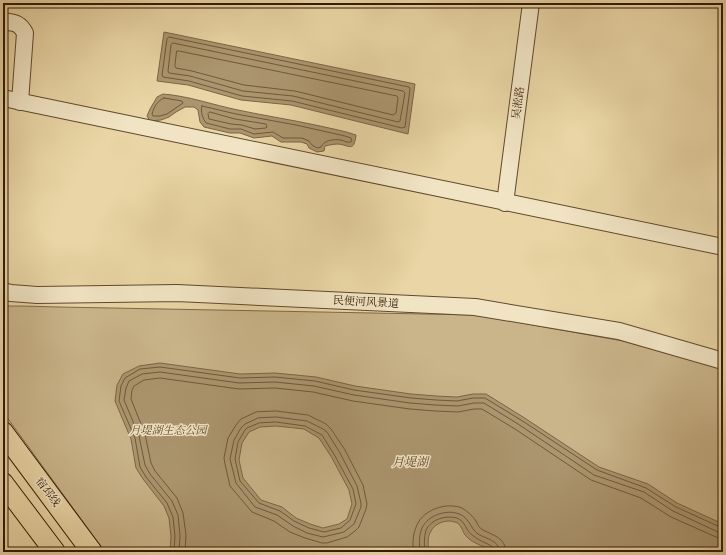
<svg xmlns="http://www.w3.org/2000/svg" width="726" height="555" font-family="Alegreya,'Noto Serif SC',serif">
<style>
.green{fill:#cab58a;stroke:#7f6847}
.water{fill:#ab956e;stroke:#7b6444;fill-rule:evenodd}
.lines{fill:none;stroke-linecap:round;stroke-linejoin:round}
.shore{stroke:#705839;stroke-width:1}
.minor-casing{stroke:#61492c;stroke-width:18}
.major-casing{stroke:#341a04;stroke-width:22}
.minor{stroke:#f1e4c4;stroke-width:16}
.major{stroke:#e9d5a5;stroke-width:20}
.labels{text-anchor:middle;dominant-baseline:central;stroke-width:3;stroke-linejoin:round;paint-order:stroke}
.street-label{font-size:11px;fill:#341a04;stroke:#f1e4c4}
.park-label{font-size:11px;font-style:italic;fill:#61482c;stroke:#f1e4c4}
.water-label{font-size:12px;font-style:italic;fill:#5e4529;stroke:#f1e4c4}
</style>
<rect width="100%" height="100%" fill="#e9d5a5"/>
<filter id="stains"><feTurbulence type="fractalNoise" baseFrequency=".005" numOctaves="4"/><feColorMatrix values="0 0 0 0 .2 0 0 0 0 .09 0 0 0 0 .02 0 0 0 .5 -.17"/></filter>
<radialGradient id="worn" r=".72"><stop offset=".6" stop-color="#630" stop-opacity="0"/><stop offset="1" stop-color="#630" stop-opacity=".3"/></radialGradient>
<!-- green -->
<path class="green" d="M3 306H21L59 307 477 315 623 341 723 369V552H105L3 412Z"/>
<!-- water -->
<g class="water">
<path d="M164 32 415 84 408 134 291 105 241 100 188 85 157 81Z"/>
<path d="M163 94C189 96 213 105 238 110 266 116 293 120 320 126 333 129 345 131 356 135 354 153 349 145 338 144 334 144 330 145 325 146L324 151 317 152 309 148 307 144 301 142H281L272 136 254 138 240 133H230L204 127 200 122 198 110 194 107H185L176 112 169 117 161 120 150 121 147 116 150 109 157 97Z"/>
<path d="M160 363 240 374 275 373 316 377 355 386 411 394 436 396 457 397 473 394H486L523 417 599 467 648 484 677 503 723 524V552H493C485 546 473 544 466 536 462 532 462 524 455 522 447 519 435 523 431 531 427 537 428 546 429 552H170L171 536 169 518 164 506 143 479 136 468 131 439 115 401 117 385 123 374 139 366ZM276 426 304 429 319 438 332 458 349 490 352 504 347 519 339 524 323 528 310 524 296 518 282 507 261 500 243 478 239 460 242 443 249 432 260 427Z"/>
</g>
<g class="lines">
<!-- shore -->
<g class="shore">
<path d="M169 37 409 87 410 89 405 127 402 128 292 101 242 96 189 81 163 77 162 75 167 39Z"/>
<path d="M173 43 403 91 405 93 400 121 398 122 293 96 243 91 190 76 169 73 168 71 171 45Z"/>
<path d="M177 51H179L397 96 398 98 396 113 393 115 295 91 244 85 192 71 176 68 175 66Z"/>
<path d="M164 98 182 101 183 103 167 114 160 116H153L152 114C154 107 157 101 164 98Z"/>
<path d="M202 106 236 114 296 125 345 136 351 138 352 141 350 142C347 143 345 141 341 140 334 139 324 140 321 147L317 148 312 145 309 141 302 138H283L273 132 254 134 241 129H230L206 123C203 119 200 111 202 106Z"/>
<path d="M210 112 235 119 266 124 267 127 266 128 255 129 242 125 231 124 209 119 208 114Z"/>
<path d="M276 411 308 415 326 424 331 429 345 450 363 485 367 504 366 509 359 527 355 531 347 537 327 543H322L305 538 290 532 274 521 252 512 230 486 225 464 224 458 228 438 236 425 241 419 256 412Z"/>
<path d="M276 417 307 421 323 429 327 432 340 453 357 486 361 503V507L354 524 344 532 323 537 307 533 293 526 277 515 255 507 236 483 230 459 234 440 241 428 245 424 258 418Z"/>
<path d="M276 422 305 426 322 435 335 456 353 489 356 504 350 520 341 528 324 532 309 528 294 521 280 511 259 503 240 481 235 459 238 442 245 430 247 428 259 423Z"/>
<path d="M174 552 175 536 173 517 167 503 146 477 140 467 135 438 119 401 121 386 125 378 140 369 160 367 240 378 275 377 315 381 354 390 411 398 436 400 457 401 473 398H485L521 420 597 470 646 488 676 507 720 527 723 528"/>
<path d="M179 552 180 536 178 515 172 501 150 474 145 465 139 436 124 400 126 388 129 381 142 374 160 372 239 383 275 382 314 386 354 395 410 403 435 405 458 406 474 403H484L518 424 594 475 644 492 673 511 718 532 723 533"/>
<path d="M185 552 186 535 183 513 177 498 155 471 151 463 145 434 131 399 132 390 134 386 144 380 160 378 239 389 275 388 313 392 353 401 410 409 435 411 458 412 474 409H482L515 429 591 480 641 498 671 517 716 537 723 539"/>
<path d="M414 552C412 544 413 533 417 525 424 509 447 502 462 508 467 511 473 516 476 521 478 525 479 528 483 530 494 536 505 537 506 552"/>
<path d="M420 552C419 544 419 535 422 528 428 515 447 509 459 514 469 517 470 528 478 534 486 539 499 540 500 552"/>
<path d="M425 552C424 545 424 537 426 530 431 519 446 515 457 518 465 521 466 530 471 534 477 540 485 542 493 547L494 549 495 552"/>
</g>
<!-- minor casing -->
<g class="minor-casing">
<g id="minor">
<path d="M3 21C14 23 19 22 25 33L20 102"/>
<path d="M3 98 723 247"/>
<path d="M505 203 531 3"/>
<path d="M3 291 11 293 37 295 177 293 475 307 619 331 723 361"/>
</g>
</g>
<!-- major casing -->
<g class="major-casing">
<g id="major">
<path d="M3 432 92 552"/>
<path d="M3 483 55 552"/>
</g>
</g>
<!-- minor -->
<use href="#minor" class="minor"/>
<!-- major -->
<use href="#major" class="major"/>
</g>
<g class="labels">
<!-- street labels -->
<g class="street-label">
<text transform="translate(518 103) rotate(-82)">吴淞路</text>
<text transform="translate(366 302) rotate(3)">民便河风景道</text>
<text transform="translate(48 492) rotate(53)">宿邳线</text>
</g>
<!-- park labels -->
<g class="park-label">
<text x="168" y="430">月堤湖生态公园</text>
</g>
<!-- water labels -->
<g class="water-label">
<text x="410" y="462">月堤湖</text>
</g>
</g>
<!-- margin -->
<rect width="726" height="555" fill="none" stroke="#e9d5a5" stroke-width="16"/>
<rect x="4" y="4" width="718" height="547" fill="none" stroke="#341a04" stroke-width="2"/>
<rect x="8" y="8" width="710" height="539" fill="none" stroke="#341a04"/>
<rect width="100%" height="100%" filter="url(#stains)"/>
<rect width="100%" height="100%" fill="url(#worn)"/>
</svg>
